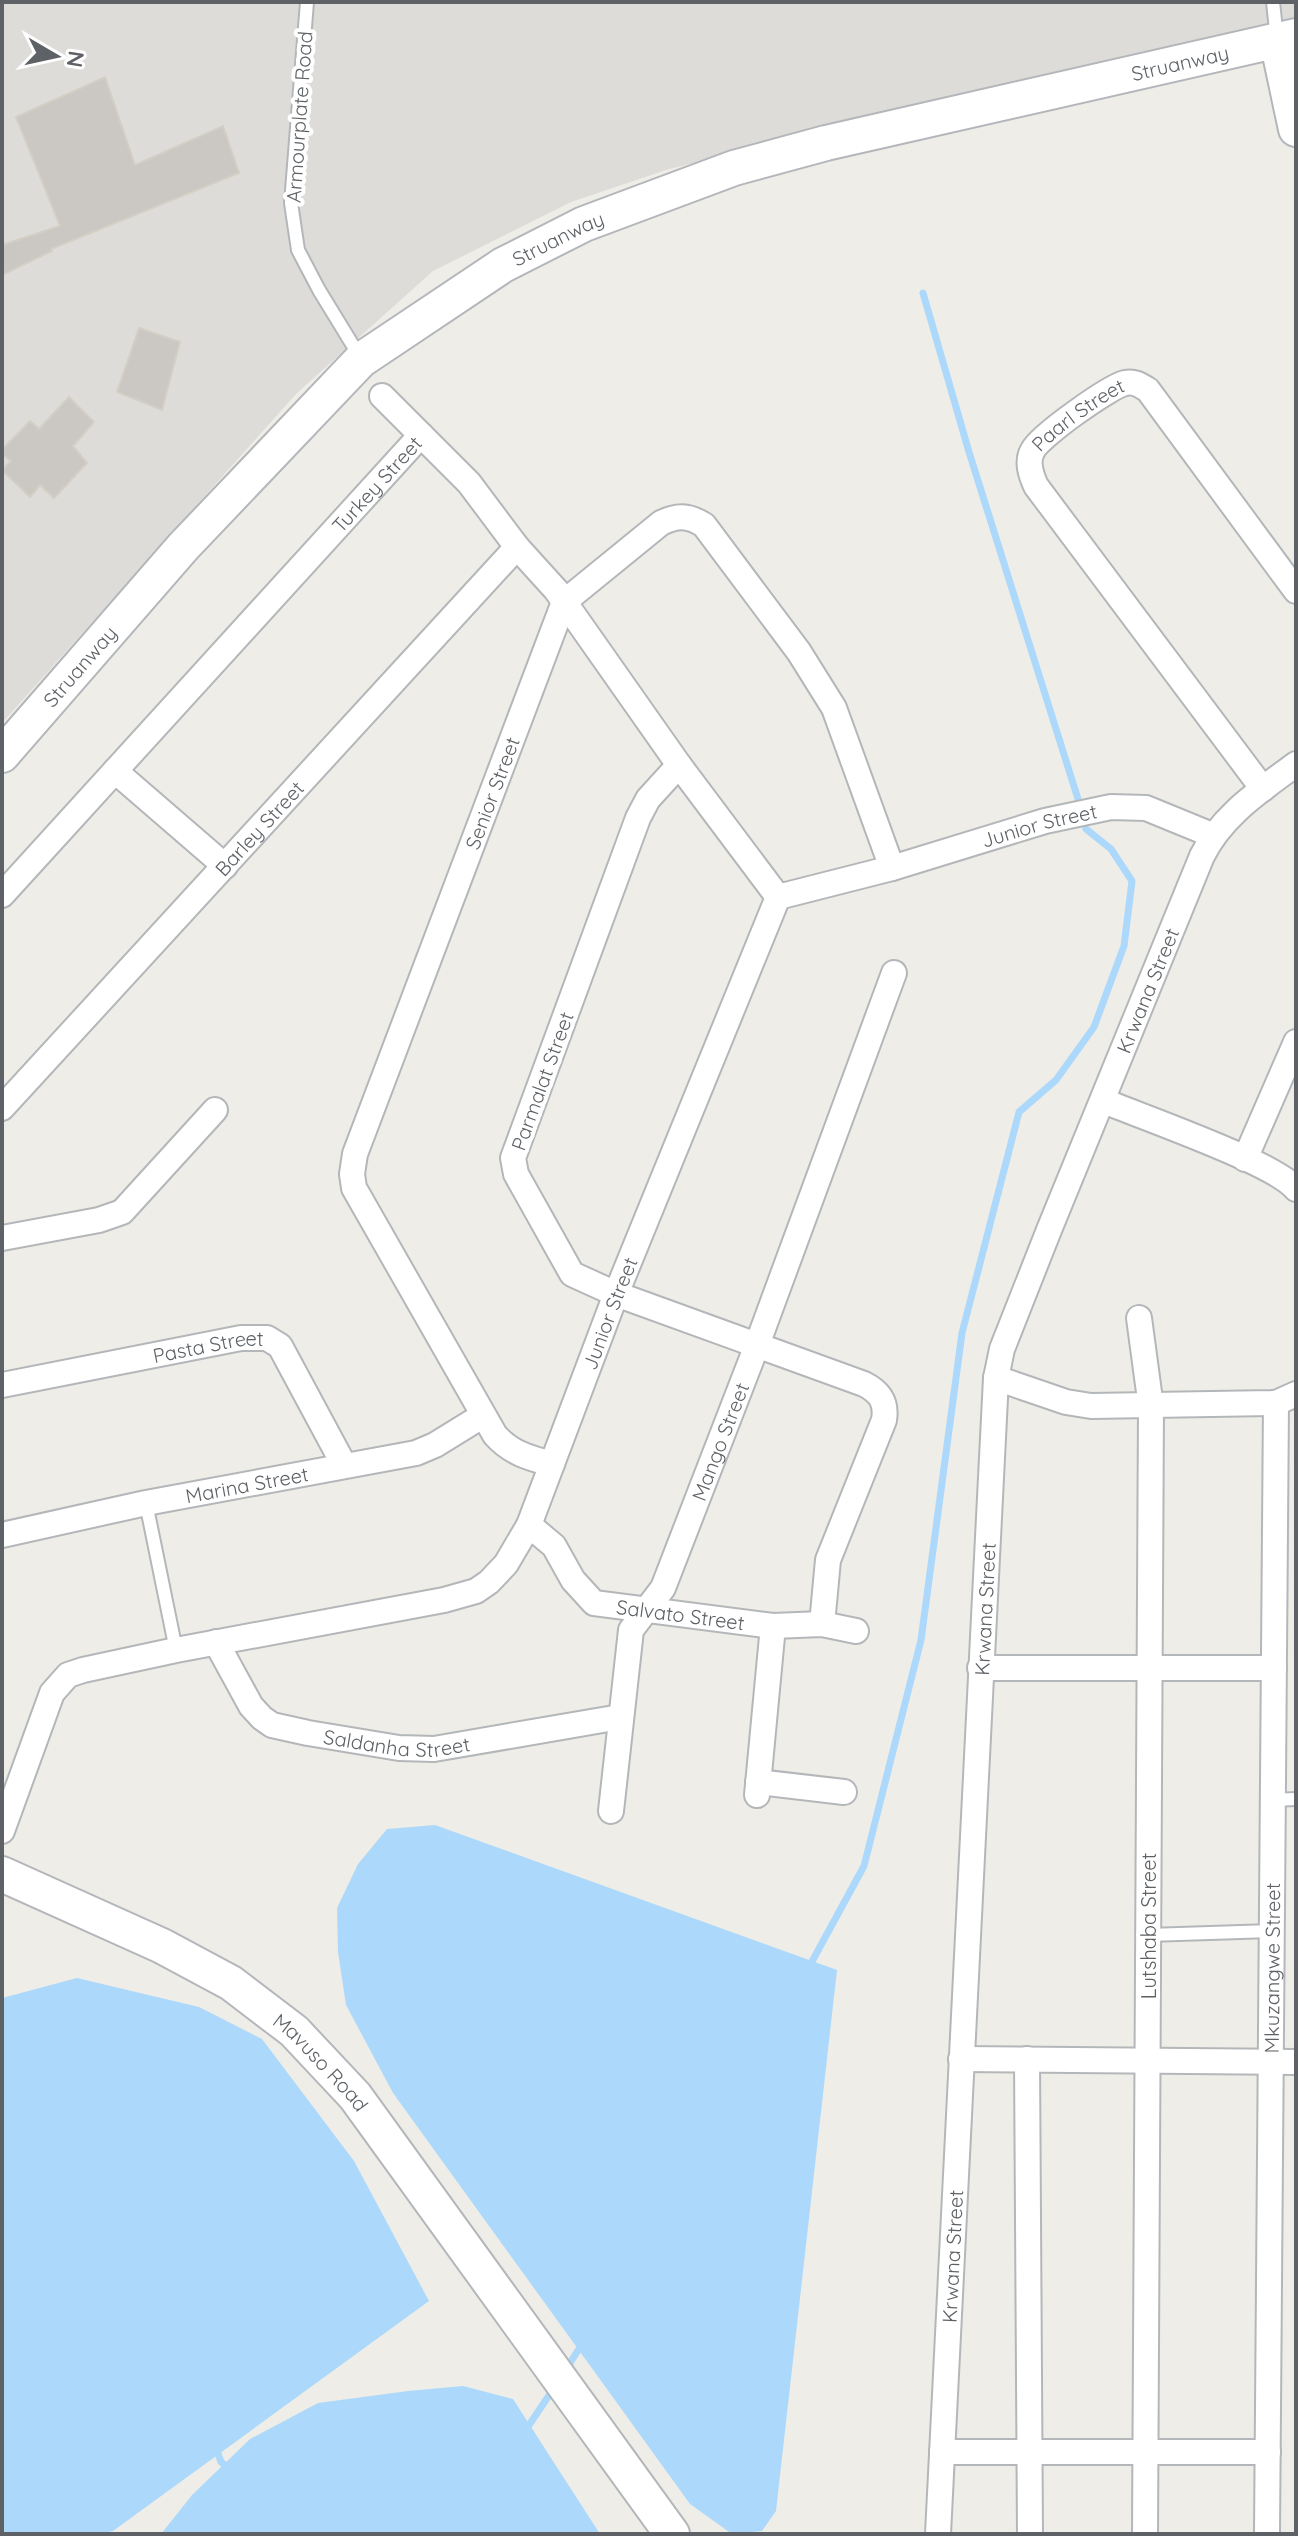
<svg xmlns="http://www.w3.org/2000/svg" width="1298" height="2536" font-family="Quicksand,sans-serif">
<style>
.industrial{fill:#dedcd9}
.water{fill:#acd9fb}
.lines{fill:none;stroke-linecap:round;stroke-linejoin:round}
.stream{stroke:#acd9fb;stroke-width:7}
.building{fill:#cbc8c4;stroke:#d4cfc5;stroke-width:2}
.lane-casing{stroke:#b4b7ba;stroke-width:16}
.street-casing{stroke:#b4b7ba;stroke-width:28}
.secondary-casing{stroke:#b3b6ba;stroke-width:38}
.lane{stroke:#fff;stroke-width:12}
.street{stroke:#fff;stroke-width:24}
.secondary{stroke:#fff;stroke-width:34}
.labels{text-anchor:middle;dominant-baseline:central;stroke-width:8;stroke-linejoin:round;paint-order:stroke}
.street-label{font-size:20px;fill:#5e6266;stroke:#fff}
</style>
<rect width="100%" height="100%" fill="#efede7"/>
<!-- industrial -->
<path class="industrial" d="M2 2H1296V17L669 169 571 202 433 271 297 393 2 723Z"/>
<!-- water -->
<g class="water">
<path d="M435 1825 837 1970 776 2511 762 2531 732 2534 690 2504 393 2093 346 2005 338 1952 337 1908 358 1864 387 1829Z"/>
<path d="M77 1978 199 2007 262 2039 354 2161 429 2301 113 2531 98 2534H2V1998Z"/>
<path d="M463 2386 513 2399 600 2534H161L192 2495 250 2439 318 2403 408 2391Z"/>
</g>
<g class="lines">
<!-- stream -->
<g class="stream">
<path d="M923 293 969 452 1078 799"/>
<path d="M809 1967 864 1866 921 1640 962 1333 1019 1112 1056 1080 1094 1027 1124 946 1132 881 1111 849 1086 829"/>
<path d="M565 2371 582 2344"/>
<path d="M525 2431 554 2388"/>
<path d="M216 2448 221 2462 231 2470"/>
</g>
</g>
<!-- building -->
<g class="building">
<path d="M105 77 135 165 223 126 239 173 51 249 52 251 2 275V245L60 226 16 117Z"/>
<path d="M139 328 180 342 162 410 117 392Z"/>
<path d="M69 397 94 422 73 446 87 463 54 498 40 485 30 497 2 470 11 461 2 454V450L30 421 39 429Z"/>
</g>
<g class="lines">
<!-- lane casing -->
<g class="lane-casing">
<g id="lane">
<path d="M307 2 291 203 298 250 319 290 360 357"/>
<path d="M1273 2 1277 39"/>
<path d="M146 1503 176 1650"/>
<path d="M1273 1800 1296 1799"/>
<path d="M1148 1935 1272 1931"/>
</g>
</g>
<!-- street casing -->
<g class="street-casing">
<g id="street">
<path d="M382 396 421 435"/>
<path d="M679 765 648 799 638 818 513 1158 516 1174 572 1274 616 1294 864 1384C880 1392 887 1402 884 1420L828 1560 822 1624"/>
<path d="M115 771 225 866"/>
<path id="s1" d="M1263 789 1036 486C1031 475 1026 461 1033 450 1040 436 1109 387 1125 383 1135 381 1140 385 1148 390L1296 591"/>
<path id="s2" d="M2 895 421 435 469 483 517 547 556 590 679 765 778 897"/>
<path d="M1104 1101C1142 1117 1275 1163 1296 1189"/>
<path id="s3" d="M2 1108 517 547"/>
<path d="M1245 1159 1296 1042"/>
<path d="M2 1238 99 1220 122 1212 215 1110"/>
<path d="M1139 1318 1151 1407 1145 2534"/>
<path d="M996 1378 1066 1402 1091 1406 1276 1403 1296 1394"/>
<path id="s4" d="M2 1385 241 1338H267L280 1346 344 1465"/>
<path id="s5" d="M552 1464C529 1458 511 1453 495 1435L354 1188 352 1174 355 1154 564 602 661 523C677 515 688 515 704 525L799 652 834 708 892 868"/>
<path id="s6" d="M529 1525 554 1546 573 1580 594 1603 773 1626 822 1624 856 1631"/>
<path id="s7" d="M2 1535 146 1503 416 1453 435 1445 482 1416"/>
<path id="s8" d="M216 1642 251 1706 262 1718 272 1725 308 1733 399 1748 434 1749 620 1717"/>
<path d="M980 1668H1274"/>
<path d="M758 1782 844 1792"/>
<path d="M757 1795 773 1626"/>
<path id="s9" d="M611 1811 631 1630 663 1588 757 1345 894 973"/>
<path id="s10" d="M2 1831 52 1693 68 1675 83 1670 176 1650 444 1600 476 1591 489 1582 506 1564 529 1525 616 1294 778 897 892 868 1045 821 1111 807 1146 808 1212 835"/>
<path d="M961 2059 1296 2062"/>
<path d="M1027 2059 1030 2534"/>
<path d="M942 2452H1268"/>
<path id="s11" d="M938 2534 996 1378 1002 1349 1049 1230 1202 856C1222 815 1260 791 1296 764"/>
<path id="s12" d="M1267 2534 1276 1403"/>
</g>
</g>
<!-- secondary casing -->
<g class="secondary-casing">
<g id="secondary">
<path d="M1277 40 1296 129"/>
<path id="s13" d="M2 755 183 547 361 360 503 265 584 224 734 168 826 143 1296 36"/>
<path id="s14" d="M2 1874 162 1946 231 1983 294 2031 355 2096 672 2534"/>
</g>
</g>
<!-- lane -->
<use href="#lane" class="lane"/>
<!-- street -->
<use href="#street" class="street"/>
<!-- secondary -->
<use href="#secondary" class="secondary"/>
</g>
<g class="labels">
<!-- street labels -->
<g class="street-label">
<text stroke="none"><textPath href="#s13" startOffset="1414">Struanway</textPath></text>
<text transform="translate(299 117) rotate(-86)">Armourplate Road</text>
<text stroke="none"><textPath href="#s13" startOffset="766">Struanway</textPath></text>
<text stroke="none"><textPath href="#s1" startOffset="474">Paarl Street</textPath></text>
<text stroke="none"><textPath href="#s2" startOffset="556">Turkey Street</textPath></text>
<text stroke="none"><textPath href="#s13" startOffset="118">Struanway</textPath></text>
<text stroke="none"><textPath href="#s5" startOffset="770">Senior Street</textPath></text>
<text stroke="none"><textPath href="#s10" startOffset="1620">Junior Street</textPath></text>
<text stroke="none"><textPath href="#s3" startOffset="380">Barley Street</textPath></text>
<text stroke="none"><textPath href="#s11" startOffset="1574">Krwana Street</textPath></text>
<text transform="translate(542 1081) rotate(-70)">Parmalat Street</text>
<text stroke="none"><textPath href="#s10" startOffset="900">Junior Street</textPath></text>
<text stroke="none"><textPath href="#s4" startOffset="210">Pasta Street</textPath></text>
<text stroke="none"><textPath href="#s9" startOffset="392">Mango Street</textPath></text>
<text stroke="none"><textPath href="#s7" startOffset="250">Marina Street</textPath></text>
<text stroke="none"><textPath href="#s11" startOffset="926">Krwana Street</textPath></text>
<text stroke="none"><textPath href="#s6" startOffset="190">Salvato Street</textPath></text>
<text stroke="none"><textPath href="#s8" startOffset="228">Saldanha Street</textPath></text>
<text transform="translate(1148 1926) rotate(-90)">Lutshaba Street</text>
<text stroke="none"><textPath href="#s12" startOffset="566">Mkuzangwe Street</textPath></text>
<text stroke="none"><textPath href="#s14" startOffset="374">Mavuso Road</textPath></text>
<text stroke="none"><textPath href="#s11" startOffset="278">Krwana Street</textPath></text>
</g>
</g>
<!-- border -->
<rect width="1298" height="2536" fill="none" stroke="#5e6266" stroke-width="8"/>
<!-- north arrow -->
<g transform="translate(56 56) rotate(99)" stroke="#ffffff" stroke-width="6" paint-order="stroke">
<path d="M0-6L14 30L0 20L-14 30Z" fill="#5e6266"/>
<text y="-12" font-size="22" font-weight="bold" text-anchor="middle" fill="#5e6266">N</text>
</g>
</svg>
